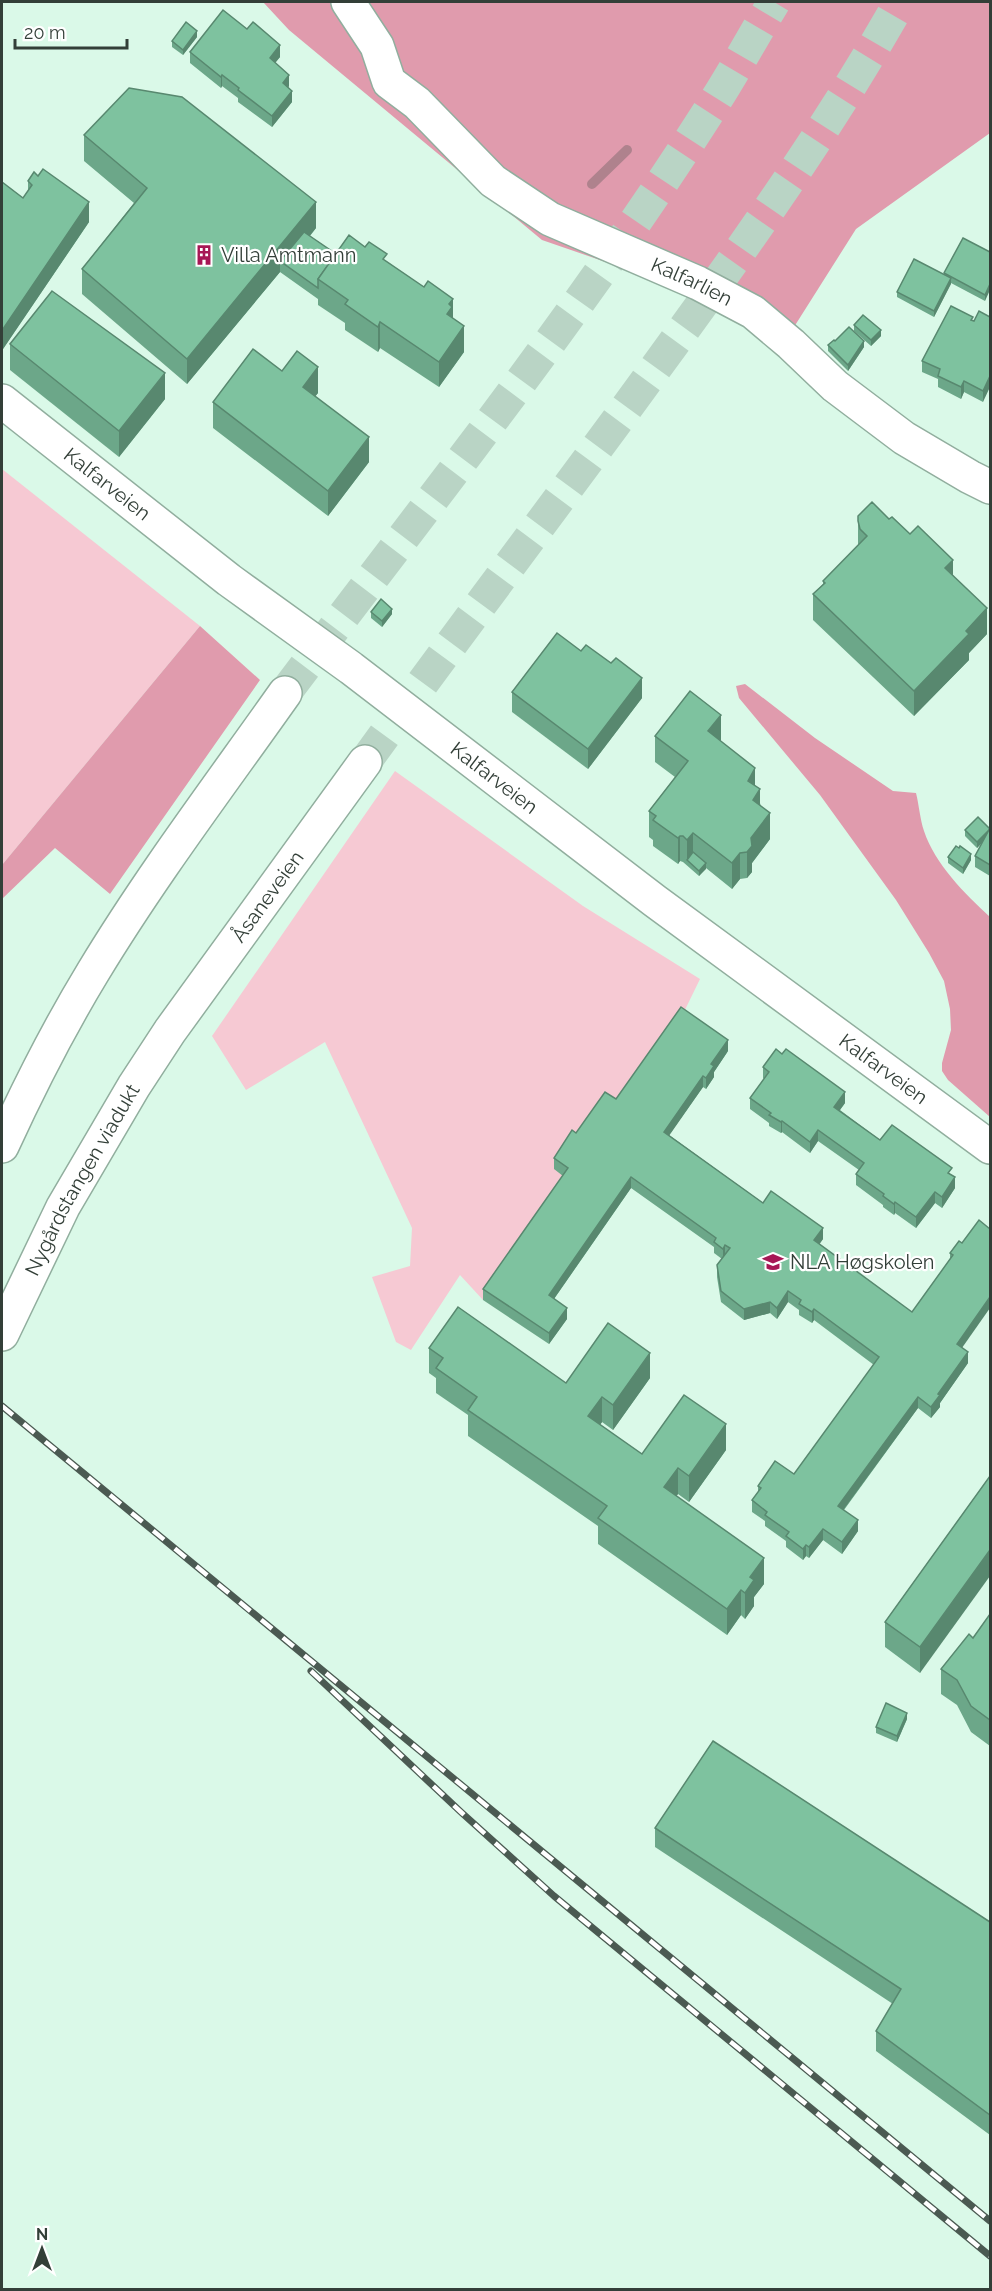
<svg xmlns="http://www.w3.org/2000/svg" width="992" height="2291" font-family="Raleway,sans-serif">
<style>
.green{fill:#f6c9d3}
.forest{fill:#e09bad}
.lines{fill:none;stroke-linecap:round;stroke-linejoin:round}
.stream{stroke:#af828d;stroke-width:10}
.trunk-tunnel{stroke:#b9d4c5;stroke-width:33;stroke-dasharray:33 16;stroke-linecap:butt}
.minor-casing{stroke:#91ae9e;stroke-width:36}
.primary-casing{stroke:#91ae9e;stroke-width:36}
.trunk-casing{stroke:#91ae9e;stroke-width:36}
.minor{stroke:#fff;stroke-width:33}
.primary{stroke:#fff;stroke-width:33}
.trunk{stroke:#fff;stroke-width:33}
.rail-casing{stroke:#4b5a52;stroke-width:7}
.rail{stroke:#fff;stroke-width:4.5;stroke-dasharray:14;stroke-linecap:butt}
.wall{fill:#6ca789}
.shaded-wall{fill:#58886f}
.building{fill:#7ec29f;stroke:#58886f;stroke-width:1.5}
.labels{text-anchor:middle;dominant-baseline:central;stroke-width:4.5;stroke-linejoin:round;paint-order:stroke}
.poi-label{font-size:20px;fill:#333f38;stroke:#fff;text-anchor:start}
.street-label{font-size:20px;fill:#333f38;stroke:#fff}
</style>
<rect width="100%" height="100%" fill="#daf9e8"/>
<!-- green -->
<g class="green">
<path d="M2 469 200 626 2 865Z"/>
<path d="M395 771 583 906 700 979 681 1018 483 1300 460 1275 411 1350 396 1342 372 1277 410 1266 412 1228 325 1042 246 1090 212 1036Z"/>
</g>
<!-- forest -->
<g class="forest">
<path d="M263 2H990V133L856 229 794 327 542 240 289 30Z"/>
<path d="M200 626 260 680 110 894 55 848 2 899V865Z"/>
<path d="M745 684 815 738 893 791 916 793C919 805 920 819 924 831 935 864 965 894 990 917V1117L948 1080 942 1071V1063L951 1030 950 1009 944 981 929 953 896 900 820 795 739 698 736 686Z"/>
</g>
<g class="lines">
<!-- stream -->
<path class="stream" d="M592 184 627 150"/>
<!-- trunk-tunnel -->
<g class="trunk-tunnel">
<path d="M285 693C431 499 584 308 714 103 735 70 754 35 774 2"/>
<path d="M365 762C469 618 577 477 681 333 759 226 835 117 900 2"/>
</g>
<!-- minor casing -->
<g class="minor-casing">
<g id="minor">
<path id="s1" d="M348 2 377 46 389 82 417 103 493 181 550 219 698 283 753 312 791 344 835 386 904 438 970 477 990 487"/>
</g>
</g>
<!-- primary casing -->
<g class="primary-casing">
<g id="primary">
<path id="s2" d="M2 401 229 580 351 668 655 901 990 1147"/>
</g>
</g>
<!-- trunk casing -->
<g class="trunk-casing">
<g id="trunk">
<path d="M2 1146C29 1087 59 1028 93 972 151 876 220 785 285 693"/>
<path id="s3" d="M2 1334 63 1207 134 1086 170 1031 365 762"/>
</g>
</g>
<!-- minor -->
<use href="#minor" class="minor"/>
<!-- primary -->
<use href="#primary" class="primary"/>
<!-- trunk -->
<use href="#trunk" class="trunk"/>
<!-- rail casing -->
<g class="rail-casing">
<g id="rail">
<path d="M2 1406 990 2221"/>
<path d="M311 1671 462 1813 554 1896 990 2256"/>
</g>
</g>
<!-- rail -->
<use href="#rail" class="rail"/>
</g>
<!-- wall -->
<g class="wall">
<path d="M197 37 183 55 172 47V41Z"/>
<path d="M190 52 280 57 275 63 289 86 288 88 292 102 272 127 238 102V98L222 86 221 88 190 63Z"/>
<path d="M84 135 316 228 310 236 336 254 387 262 453 318 464 352 439 387 380 348 378 352 345 330V323L318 305V299L280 272 187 384 82 294V269L134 203 84 161Z"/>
<path d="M28 181 89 222 3 349 2 348V182L23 198 28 191Z"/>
<path d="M990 252 985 301 951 283 934 317 897 297V292L944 275V273Z"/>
<path d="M990 317 983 402 964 392 961 399 938 387V379L922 372V361L973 321Z"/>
<path d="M854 325 881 336 871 346 854 331Z"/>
<path d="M835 341 864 347 848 371 828 351V345Z"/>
<path d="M10 344 165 399 119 457 10 370Z"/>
<path d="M282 371 318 393 315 396 369 462 328 516 213 428V402Z"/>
<path d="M889 519 953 575 987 634 969 653V660L914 716 813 620V594L823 584V581L858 546V521Z"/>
<path d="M371 612 392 614 382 627 371 618Z"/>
<path d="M581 651 611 663 642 698 588 769 512 712V692Z"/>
<path d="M655 736 721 741 755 785 770 839 752 863V872L747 878 740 879 732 889 706 868 699 876 683 862 680 861 678 864 653 846V840L649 837V811L675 777 655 762Z"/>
<path d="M990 828V876L975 867V856L984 841 977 848 965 836V830Z"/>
<path d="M948 857 971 860 963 874 948 863Z"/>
<path d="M728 1051 714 1072V1077L706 1089 703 1087 669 1135 763 1203 823 1239 819 1244 912 1312 950 1259V1253L959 1241 962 1348 968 1363 940 1403V1407L931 1418 918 1408 844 1510 858 1531 842 1554 823 1540 809 1558 806 1556 803 1560 786 1547V1541L765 1526V1521L752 1512V1500L758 1492V1486L794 1474 874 1365 814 1320 812 1323 799 1315V1310L788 1302 777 1319 770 1313 744 1320 721 1302 717 1277V1265L722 1259 714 1253V1247L631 1188 554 1299 567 1319 549 1344 483 1300V1289L563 1176 554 1169V1158L576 1133 616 1099Z"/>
<path d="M763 1067 845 1103 840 1110 880 1140 952 1175 955 1188 942 1208 935 1203 916 1228 895 1213 894 1215 883 1207V1205L856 1185V1174L859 1170 818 1141 810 1153 782 1132 781 1133 769 1126V1123L750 1109V1098L764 1079 763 1078Z"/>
<path d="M429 1348 566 1383 650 1378 613 1430 602 1422 600 1425 642 1454 726 1450 689 1502 678 1494 676 1496 764 1584 754 1597V1606L745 1619 741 1615 727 1635 598 1544V1526L468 1436V1415L436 1393V1378L429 1373Z"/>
<path d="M990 1476 920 1673 885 1647V1622Z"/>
<path d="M990 1614V1746L971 1732 957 1705 941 1694V1669L973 1638Z"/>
<path d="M907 1719 897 1742 876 1733V1727Z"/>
<path d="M655 1828 990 1922V2135L876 2051V2031L893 2004 655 1847Z"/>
</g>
<!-- shaded-wall -->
<g class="shaded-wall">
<path d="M197 31V37L183 55V50Z"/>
<path d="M280 45V57L270 69V58Z"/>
<path d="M222 75V86L221 88V77Z"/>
<path d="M289 75V86L283 94V83Z"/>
<path d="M292 91V102L272 127V116Z"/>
<path d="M89 202V222L3 349V329Z"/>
<path d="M316 202V228L286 265 280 261V272L187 384V359Z"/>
<path d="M951 278V284L934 317V311Z"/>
<path d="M990 284V290L985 301V295Z"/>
<path d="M453 299V324L447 314 449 304Z"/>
<path d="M380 322V348L378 352V327Z"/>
<path d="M464 326V352L439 387V362Z"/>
<path d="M881 330V336L871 346V340Z"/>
<path d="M864 341V347L848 371V365Z"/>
<path d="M318 367V393L303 412V387Z"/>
<path d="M165 373V399L119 457V431Z"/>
<path d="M990 376V387L983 402V391Z"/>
<path d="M964 381V392L961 399V387Z"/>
<path d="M369 437V462L328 516V491Z"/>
<path d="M953 560V586L945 568Z"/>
<path d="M987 608V634L969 653V660L914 716V691L966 631Z"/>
<path d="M392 609V614L382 627V621Z"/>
<path d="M642 678V698L588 769V749Z"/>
<path d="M721 715V741L708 757V731Z"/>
<path d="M755 768V793L748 781Z"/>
<path d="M760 789V814L753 800Z"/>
<path d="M770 813V839L752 863V872L747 878V852L751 838Z"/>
<path d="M990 829V834L977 848V842Z"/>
<path d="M693 833V858L687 860V866V840Z"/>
<path d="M680 836V861L678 864V838Z"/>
<path d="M740 853V879L732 889V863Z"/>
<path d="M971 854V860L963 874V868Z"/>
<path d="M706 863V869L699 876V871Z"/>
<path d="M728 1040V1051L714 1072V1077L706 1089V1078L711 1064Z"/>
<path d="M3 1056V1071L2 1073V1057Z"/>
<path d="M703 1076V1087L664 1143V1132Z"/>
<path d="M845 1092V1103L834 1118V1107Z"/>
<path d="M782 1121V1132L781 1133V1122Z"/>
<path d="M818 1130V1141L810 1153V1142Z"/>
<path d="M631 1177V1188L549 1306V1295Z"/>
<path d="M955 1177V1188L942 1208V1197Z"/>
<path d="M935 1192V1203L916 1228V1217Z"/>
<path d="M895 1202V1213L894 1215V1204Z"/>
<path d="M823 1228V1239L814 1252V1240Z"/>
<path d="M725 1245V1256L723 1260V1249Z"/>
<path d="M788 1291V1302L777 1319V1308Z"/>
<path d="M990 1297V1308L957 1355V1344Z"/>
<path d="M770 1302V1313L744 1320V1309Z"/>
<path d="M567 1308V1319L549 1344V1333Z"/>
<path d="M814 1309V1320L812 1323V1312Z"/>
<path d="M968 1352V1363L940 1403V1407L931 1418V1407L938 1394Z"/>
<path d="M650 1353V1378L613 1430V1405Z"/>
<path d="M602 1397V1422L588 1442V1416Z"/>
<path d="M918 1397V1408L838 1517V1506Z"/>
<path d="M726 1424V1450L689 1502V1476Z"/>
<path d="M678 1468V1494L664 1513V1487Z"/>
<path d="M858 1520V1531L842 1554V1542Z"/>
<path d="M823 1529V1540L809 1558V1547Z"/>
<path d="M806 1545V1556L803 1560V1549Z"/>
<path d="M990 1550V1576L920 1673V1647Z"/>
<path d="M764 1558V1584L754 1597V1606L745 1619V1593L750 1577Z"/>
<path d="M741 1590V1615L727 1635V1609Z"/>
<path d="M907 1713V1719L897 1742V1736Z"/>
</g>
<!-- building -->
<g class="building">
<path d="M223 10 247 29 253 22 280 45 270 58 289 75 283 83 292 91 272 116 238 90 239 88 222 75 221 77 190 52Z"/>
<path d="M186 22 197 31 183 50 172 41Z"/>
<path d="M129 88 182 97 316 202 187 359 82 269 147 188 84 135Z"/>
<path d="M43 169 89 202 3 329 2 328V182L23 198 32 185 28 181 34 172 38 176Z"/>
<path d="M304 232 336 254 318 279V288L280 261Z"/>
<path d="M349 235 365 247 369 242 387 254 383 259 424 287 428 281 453 299 449 304 452 307 447 314 464 326 439 362 380 322 378 327 345 304 348 300 318 279Z"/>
<path d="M963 238 990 252V284L985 295 944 273Z"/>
<path d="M914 259 951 278 934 311 897 292Z"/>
<path d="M52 291 165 373 119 431 10 344Z"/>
<path d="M951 306 973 317 971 320 974 321 979 311 990 317V376L983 391 964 381 961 387 938 376 940 369 922 361Z"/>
<path d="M863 315 881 330 871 340 854 325Z"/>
<path d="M849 327 864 341 848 365 828 345 834 340 835 341Z"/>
<path d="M253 349 282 371 297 351 318 367 303 387 369 437 328 491 213 402Z"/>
<path d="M872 502 889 519 892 517 910 534 918 526 953 560 945 568 987 608 966 631 969 634 914 691 813 594 825 583 823 581 867 536 860 529 858 521V516Z"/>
<path d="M381 599 392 609 382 621 371 612Z"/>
<path d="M557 633 581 651 586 645 611 663 616 658 642 678 588 749 512 692Z"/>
<path d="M690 691 721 715 708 731 755 768 748 781 760 789 753 800 770 813 751 838 752 846 747 852 740 853 732 863 693 833 687 840 683 836H680L678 838 653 820 656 816 649 811 688 761 655 736Z"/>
<path d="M978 817 990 829 977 842 965 830Z"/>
<path d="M990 828V865L975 856Z"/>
<path d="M956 846 959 848 960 846 971 854 963 868 948 857Z"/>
<path d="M693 852 706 863 699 871 687 860Z"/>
<path d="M681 1007 728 1040 711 1064 714 1066 706 1078 703 1076 664 1132 763 1203 771 1191 823 1228 814 1240 912 1312 953 1255 950 1253 959 1241 962 1243 979 1220 990 1229V1297L957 1344 968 1352 938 1394 940 1395 931 1407 918 1397 838 1506 858 1520 842 1542 823 1529 809 1547 806 1545 803 1549 786 1536 789 1532 765 1515 767 1512 752 1500 761 1488 758 1486 775 1461 794 1474 879 1357 814 1309 812 1312 799 1304 801 1300 788 1291 777 1308 770 1302 744 1309 721 1291 717 1265 730 1248 725 1245 723 1249 714 1242 716 1238 631 1177 549 1295 567 1308 549 1333 483 1289 568 1168 554 1158 572 1130 576 1133 605 1092 616 1099Z"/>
<path d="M776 1049 782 1054 786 1049 845 1092 834 1107 880 1140 892 1125 952 1168 948 1173 955 1177 942 1197 935 1192 916 1217 895 1202 894 1204 883 1196 884 1194 856 1174 864 1163 818 1130 810 1142 782 1121 781 1122 769 1115 771 1113 750 1098 769 1072 763 1067Z"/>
<path d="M458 1307 566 1383 608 1323 650 1353 613 1405 602 1397 588 1416 642 1454 684 1395 726 1424 689 1476 678 1468 664 1487 764 1558 750 1577 754 1580 745 1593 741 1590 727 1609 598 1518 607 1506 468 1410 477 1397 436 1368 443 1358 429 1348Z"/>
<path d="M990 1476V1550L920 1647 885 1622Z"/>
<path d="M990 1614V1720L971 1706 957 1680 941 1669 969 1634 973 1638Z"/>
<path d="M886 1703 907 1713 897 1736 876 1727Z"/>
<path d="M713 1741 990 1922V2115L876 2031 901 1989 655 1828Z"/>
</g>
<!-- icons -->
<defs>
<g id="building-bare" transform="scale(1.62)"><path d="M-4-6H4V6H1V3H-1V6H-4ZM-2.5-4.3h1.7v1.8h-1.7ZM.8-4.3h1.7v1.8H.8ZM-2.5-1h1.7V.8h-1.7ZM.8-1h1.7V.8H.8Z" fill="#a71755" stroke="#fff" stroke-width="2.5" paint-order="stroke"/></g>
<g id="university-bare" transform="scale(1.62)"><path d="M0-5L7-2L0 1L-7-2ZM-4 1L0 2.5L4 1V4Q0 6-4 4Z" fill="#a71755" stroke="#fff" stroke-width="2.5" paint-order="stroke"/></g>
</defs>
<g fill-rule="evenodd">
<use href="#building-bare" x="204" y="255"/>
<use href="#university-bare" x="773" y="1262"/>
</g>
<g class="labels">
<!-- poi labels -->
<g class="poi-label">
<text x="221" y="255">Villa Amtmann</text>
<text x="790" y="1262">NLA Høgskolen</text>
</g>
<!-- street labels -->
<g class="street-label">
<text stroke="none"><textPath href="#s1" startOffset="458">Kalfarlien</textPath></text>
<text stroke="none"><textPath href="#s2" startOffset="134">Kalfarveien</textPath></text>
<text stroke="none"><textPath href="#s2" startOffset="620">Kalfarveien</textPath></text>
<text stroke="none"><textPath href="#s3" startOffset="513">Åsaneveien</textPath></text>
<text stroke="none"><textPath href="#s2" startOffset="1106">Kalfarveien</textPath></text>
<text stroke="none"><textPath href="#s3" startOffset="174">Nygårdstangen viadukt</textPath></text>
</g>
</g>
<!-- border -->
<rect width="992" height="2291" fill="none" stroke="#333f38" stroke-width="6"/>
<!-- north arrow -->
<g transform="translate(42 2249)" stroke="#ffffff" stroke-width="4.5" paint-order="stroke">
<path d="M0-4.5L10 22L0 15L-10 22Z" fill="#333f38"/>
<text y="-9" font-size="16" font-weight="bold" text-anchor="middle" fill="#333f38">N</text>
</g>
<!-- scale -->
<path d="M15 39v9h112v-9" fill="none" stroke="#333f38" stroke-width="3"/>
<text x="24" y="39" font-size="18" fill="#333f38" stroke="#ffffff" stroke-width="4.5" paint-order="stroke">20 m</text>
</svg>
